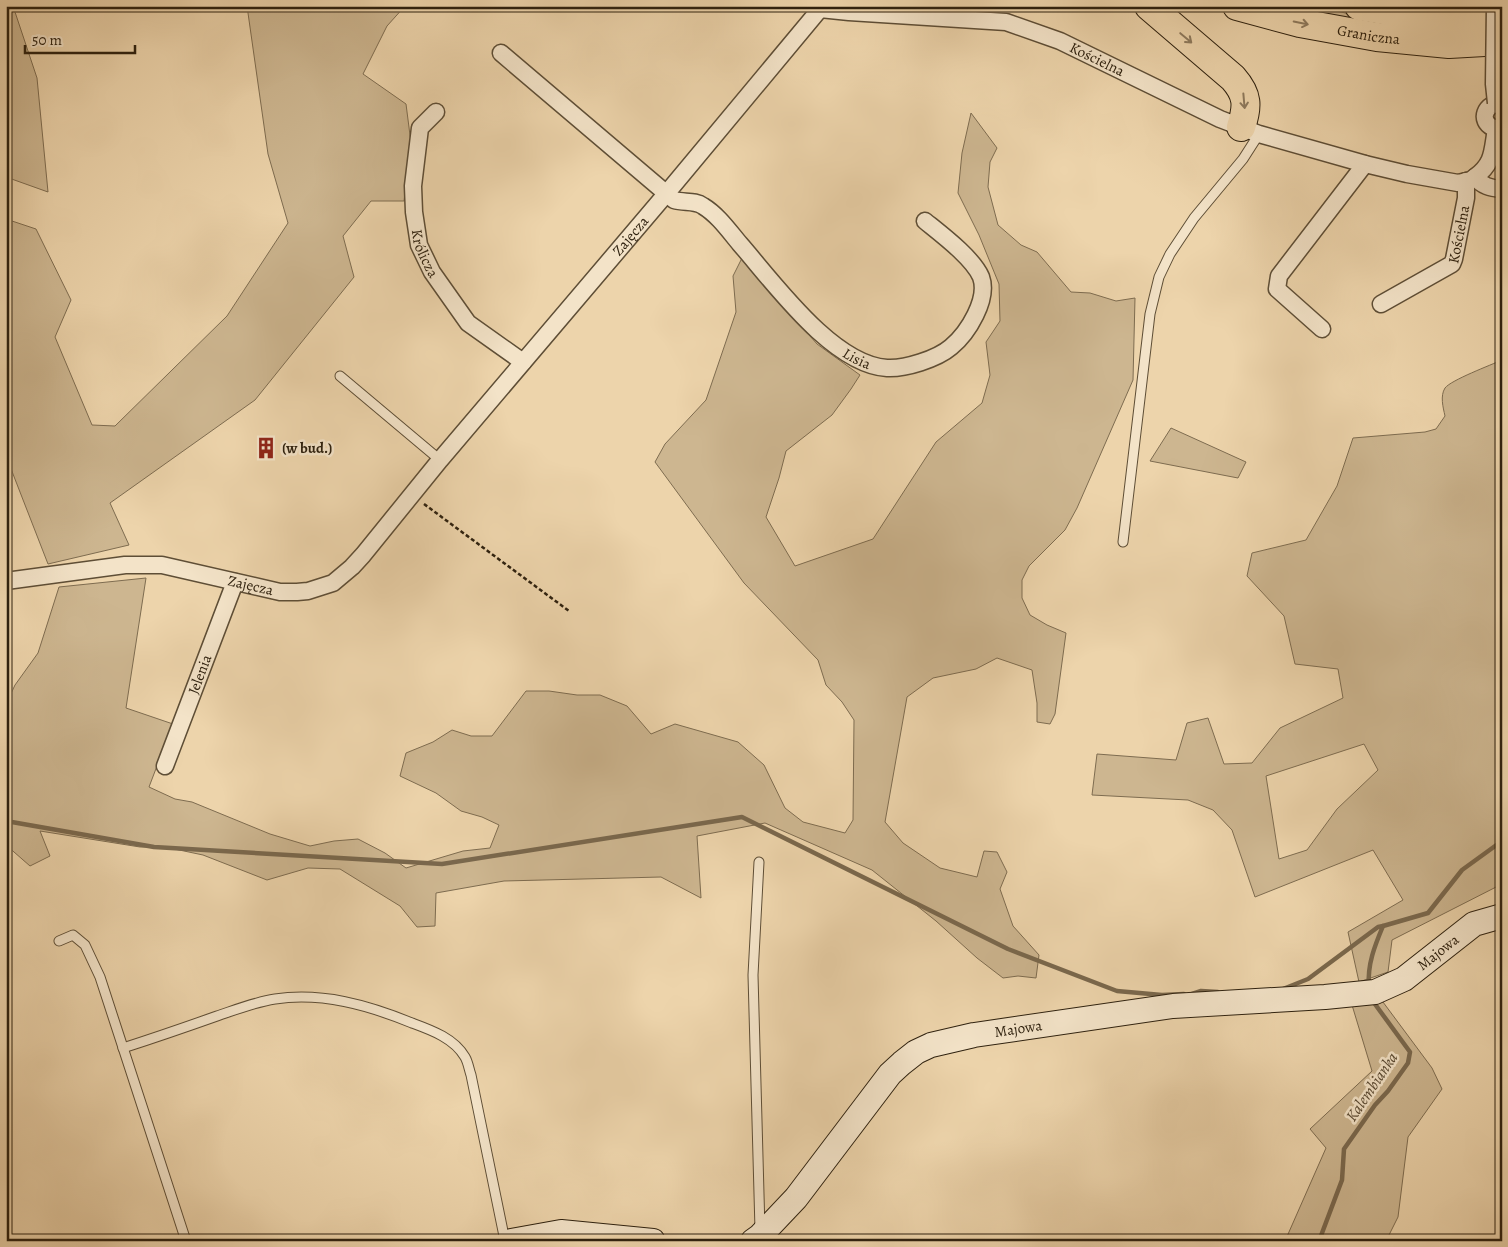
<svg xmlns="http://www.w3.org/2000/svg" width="1508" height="1247" font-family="Alegreya,serif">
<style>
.green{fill:#cdb690;stroke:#7e6c50;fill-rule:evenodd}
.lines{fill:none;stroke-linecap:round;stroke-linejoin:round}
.stream{stroke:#7a684d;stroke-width:4.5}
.lane-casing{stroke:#5e4e36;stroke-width:11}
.street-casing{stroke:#5e4e36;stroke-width:19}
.secondary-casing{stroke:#2e210f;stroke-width:26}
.highway-casing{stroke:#2e210f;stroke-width:30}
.path{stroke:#2e210f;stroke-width:2.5;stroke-dasharray:4 2.5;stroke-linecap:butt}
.lane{stroke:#f3e3c8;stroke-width:9}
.street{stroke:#f3e3c8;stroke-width:16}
.secondary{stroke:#f3e3c8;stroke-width:24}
.highway{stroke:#edd4ab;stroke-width:28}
.street-bridge-casing{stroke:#5e4e36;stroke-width:19;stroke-linecap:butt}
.street-bridge{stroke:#f3e3c8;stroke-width:16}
.oneway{stroke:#8e7a5d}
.labels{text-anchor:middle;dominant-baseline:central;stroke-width:5;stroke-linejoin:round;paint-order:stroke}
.street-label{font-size:15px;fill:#2e210f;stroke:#f3e3c8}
.poi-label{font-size:15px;font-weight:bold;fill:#2e210f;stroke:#f3e3c8;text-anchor:start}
.water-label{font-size:16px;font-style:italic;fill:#5a4a33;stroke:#f3e3c8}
</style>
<rect width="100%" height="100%" fill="#edd4ab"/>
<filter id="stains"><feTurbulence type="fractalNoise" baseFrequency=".004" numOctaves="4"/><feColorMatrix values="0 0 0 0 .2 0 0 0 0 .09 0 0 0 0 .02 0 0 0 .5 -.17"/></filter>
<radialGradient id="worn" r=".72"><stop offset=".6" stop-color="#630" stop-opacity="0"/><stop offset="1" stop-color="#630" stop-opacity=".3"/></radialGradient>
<!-- green -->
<g class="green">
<path d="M6 6H13L37 78 48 192 6 177Z"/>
<path d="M247 6H405L387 26 363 74 406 104 411 143 404 201H371L343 236 354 277 255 400 110 503 129 545 48 564 6 456V219L36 229 71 300 55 337 92 425 115 426 227 316 288 223 268 154Z"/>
<path d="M1287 6H1315L1354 15 1362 23Z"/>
<path d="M971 113 997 148 990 162 988 187 998 225 1021 245 1037 252 1071 292 1090 293 1116 301 1135 298 1133 380 1077 508 1065 530 1029 566 1022 580V598L1030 615 1047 625 1066 633 1055 714 1050 724 1037 722V703L1032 670 997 658 976 669 933 678 907 697 885 822 903 843 940 868 977 877 984 851 997 852 1007 872 1000 889 1013 926 1039 955 1036 978 1018 976 1003 978 977 958 936 921 872 870 765 823 697 836 701 898 661 877 504 881 436 893 435 926 417 927 400 906 340 869 308 868 267 880 203 855 165 847H140L40 831 50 856 30 866 6 845V704L15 685 38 653 59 587 146 578 126 708 173 724 149 787 175 799 192 802 270 834 310 846 334 841 358 839 385 853 406 868 463 851 490 848 499 825 482 817 461 811 436 793 400 776 406 753 433 742 452 730 471 736H492L526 691H549L577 695H600L627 706 651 734 675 724 738 742 764 765 785 808 803 822 845 833 853 820 854 720 842 702 826 685 818 660 744 583 655 462 665 444 706 400 736 312 733 276 743 256 759 278 817 344 860 375 851 389 832 415 786 451 779 478 766 517 795 566 873 539 936 442 982 403 990 375 986 342 1000 321 999 284 979 235 958 193 962 153Z"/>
<path d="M1502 360V604L1498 607 1502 619V884L1392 940 1388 972 1359 982 1348 932 1403 900 1373 850 1255 897 1232 830 1213 810 1188 800 1092 795 1097 754 1176 760 1187 723 1208 718 1224 764 1252 763 1280 728 1343 698 1338 669 1295 664 1284 616 1247 576 1252 553 1306 540 1337 486 1353 438 1425 432 1436 429 1445 416C1443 407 1440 396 1445 388 1451 380 1491 365 1502 360ZM1364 744 1378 770 1337 809 1307 850 1279 859 1266 776Z"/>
<path d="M1171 428 1246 462 1238 478 1150 461Z"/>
<path d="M1380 998 1432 1068 1442 1089 1408 1137 1398 1217 1386 1241H1285L1326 1148 1310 1129 1372 1071 1352 1005Z"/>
</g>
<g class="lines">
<!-- stream -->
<g class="stream">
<path d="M6 821 154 847 442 864 742 817 1008 949 1117 991 1162 995 1184 994"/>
<path d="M1369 986C1367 965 1375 945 1383 926L1428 913 1462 870 1502 841"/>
<path d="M1283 989 1308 979 1378 927 1383 926"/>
<path d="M1192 994 1201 991 1218 992"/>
<path d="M1319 1241 1342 1180 1344 1149 1375 1105 1388 1091 1408 1063 1410 1052 1372 1000"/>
</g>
<!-- lane casing -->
<g class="lane-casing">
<g id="lane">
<path d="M340 376 440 460"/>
<path d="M1123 542 1150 314 1159 277 1170 254 1194 218 1243 159 1259 134"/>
<path d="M759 862 753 975 760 1230"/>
<path d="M59 941 73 935 85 945 100 977 186 1241"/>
<path d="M123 1048C154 1038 186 1027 217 1016 235 1010 255 1002 275 999 322 992 368 1005 412 1023 431 1030 454 1038 465 1057 468 1062 469 1069 471 1075L505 1241"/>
</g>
</g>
<!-- street casing -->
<g class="street-casing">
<g id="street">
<path id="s1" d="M816 6 820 9 849 12 1006 22 1060 41 1220 119 1259 134 1365 164 1407 174 1458 183 1471 180 1475 177C1482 186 1490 188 1502 189"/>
<path id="s2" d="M501 53 674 200C684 203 695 200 703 206 718 215 729 231 740 244 774 283 833 365 887 368 905 369 937 359 951 347 968 333 989 299 981 277 973 258 941 234 925 221"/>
<path d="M1502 104 1492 105C1478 114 1486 131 1502 128"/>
<path id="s3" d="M436 112 420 128 413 186 414 212 419 245 432 272 468 323 523 362"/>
<path d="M1475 177C1494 163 1492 151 1496 129"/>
<path id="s4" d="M1381 304 1452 264 1454 259 1466 198V181"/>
<path d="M1322 329 1277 289 1279 276 1365 164"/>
<path id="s5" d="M6 581 125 565H162L280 592H297L308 591 333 583 352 567 363 555 440 460 666 194 820 9"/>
<path id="s6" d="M165 766 235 582"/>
</g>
</g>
<!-- secondary casing -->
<g class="secondary-casing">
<g id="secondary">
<path d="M511 1241 561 1232 653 1241"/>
<path id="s7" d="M753 1241 760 1236 796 1198 890 1074 902 1063 916 1052 931 1045 974 1035 1173 1006 1325 997 1375 992 1404 979 1474 924 1502 916"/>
</g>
</g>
<!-- highway casing -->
<g class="highway-casing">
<g id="highway">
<path d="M1149 6 1233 78C1248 95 1248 106 1241 127"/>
<path id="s8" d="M1237 6 1300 23 1377 37 1449 44 1502 41"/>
<path d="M1359 6C1406 15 1454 19 1502 18"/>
</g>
</g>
<!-- path -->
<path class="path" d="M424 504 569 611"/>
<!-- lane -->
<use href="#lane" class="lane"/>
<!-- street -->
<use href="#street" class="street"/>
<!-- secondary -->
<use href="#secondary" class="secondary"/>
<!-- highway -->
<use href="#highway" class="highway"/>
<!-- street-bridge casing -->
<g class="street-bridge-casing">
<path id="street-bridge" d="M1495 6 1494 84 1496 103"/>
</g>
<!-- street-bridge -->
<use href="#street-bridge" class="street-bridge"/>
</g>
<!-- one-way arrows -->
<defs><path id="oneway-shaft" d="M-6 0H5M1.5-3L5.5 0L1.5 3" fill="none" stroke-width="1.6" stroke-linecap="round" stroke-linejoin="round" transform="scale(1.25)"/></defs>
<g class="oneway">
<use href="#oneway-shaft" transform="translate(1301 23) rotate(12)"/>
<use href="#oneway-shaft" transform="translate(1186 38) rotate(40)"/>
<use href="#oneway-shaft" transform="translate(1244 101) rotate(85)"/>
</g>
<!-- icons -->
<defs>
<g id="building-bare" transform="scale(1.725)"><path d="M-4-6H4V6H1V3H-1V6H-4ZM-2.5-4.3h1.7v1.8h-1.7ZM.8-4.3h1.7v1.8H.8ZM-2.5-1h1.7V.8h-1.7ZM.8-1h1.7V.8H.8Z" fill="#8f2418" stroke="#f3e3c8" stroke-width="2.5" paint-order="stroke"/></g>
</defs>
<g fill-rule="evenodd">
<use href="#building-bare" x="266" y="448"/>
</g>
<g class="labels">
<!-- street labels -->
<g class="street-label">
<text stroke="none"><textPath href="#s8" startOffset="135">Graniczna</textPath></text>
<text stroke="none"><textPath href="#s1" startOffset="290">Kościelna</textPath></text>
<text stroke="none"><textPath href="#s4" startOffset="112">Kościelna</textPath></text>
<text stroke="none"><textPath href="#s5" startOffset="790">Zajęcza</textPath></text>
<text stroke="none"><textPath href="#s3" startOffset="150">Królicza</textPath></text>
<text stroke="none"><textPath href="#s2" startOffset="475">Lisia</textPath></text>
<text stroke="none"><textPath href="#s5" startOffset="248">Zajęcza</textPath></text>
<text stroke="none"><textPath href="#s6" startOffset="98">Jelenia</textPath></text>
<text stroke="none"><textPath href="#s7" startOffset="790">Majowa</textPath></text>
<text stroke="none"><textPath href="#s7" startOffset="356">Majowa</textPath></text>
</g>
<!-- poi labels -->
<g class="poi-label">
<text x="282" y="448">(w bud.)</text>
</g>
<!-- water labels -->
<g class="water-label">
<text transform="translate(1372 1087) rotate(-56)">Kalembianka</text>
</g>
</g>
<!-- margin -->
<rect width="1508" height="1247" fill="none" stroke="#edd4ab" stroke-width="25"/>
<rect x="8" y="8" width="1493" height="1232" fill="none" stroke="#2e210f" stroke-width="2.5"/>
<rect x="12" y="12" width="1483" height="1222" fill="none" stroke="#2e210f"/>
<!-- scale -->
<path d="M25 45v8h110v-8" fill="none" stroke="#2e210f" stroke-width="2.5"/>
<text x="32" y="45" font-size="15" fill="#2e210f" stroke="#f3e3c8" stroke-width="4" paint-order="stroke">50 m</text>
<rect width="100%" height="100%" filter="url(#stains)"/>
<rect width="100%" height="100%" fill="url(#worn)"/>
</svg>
